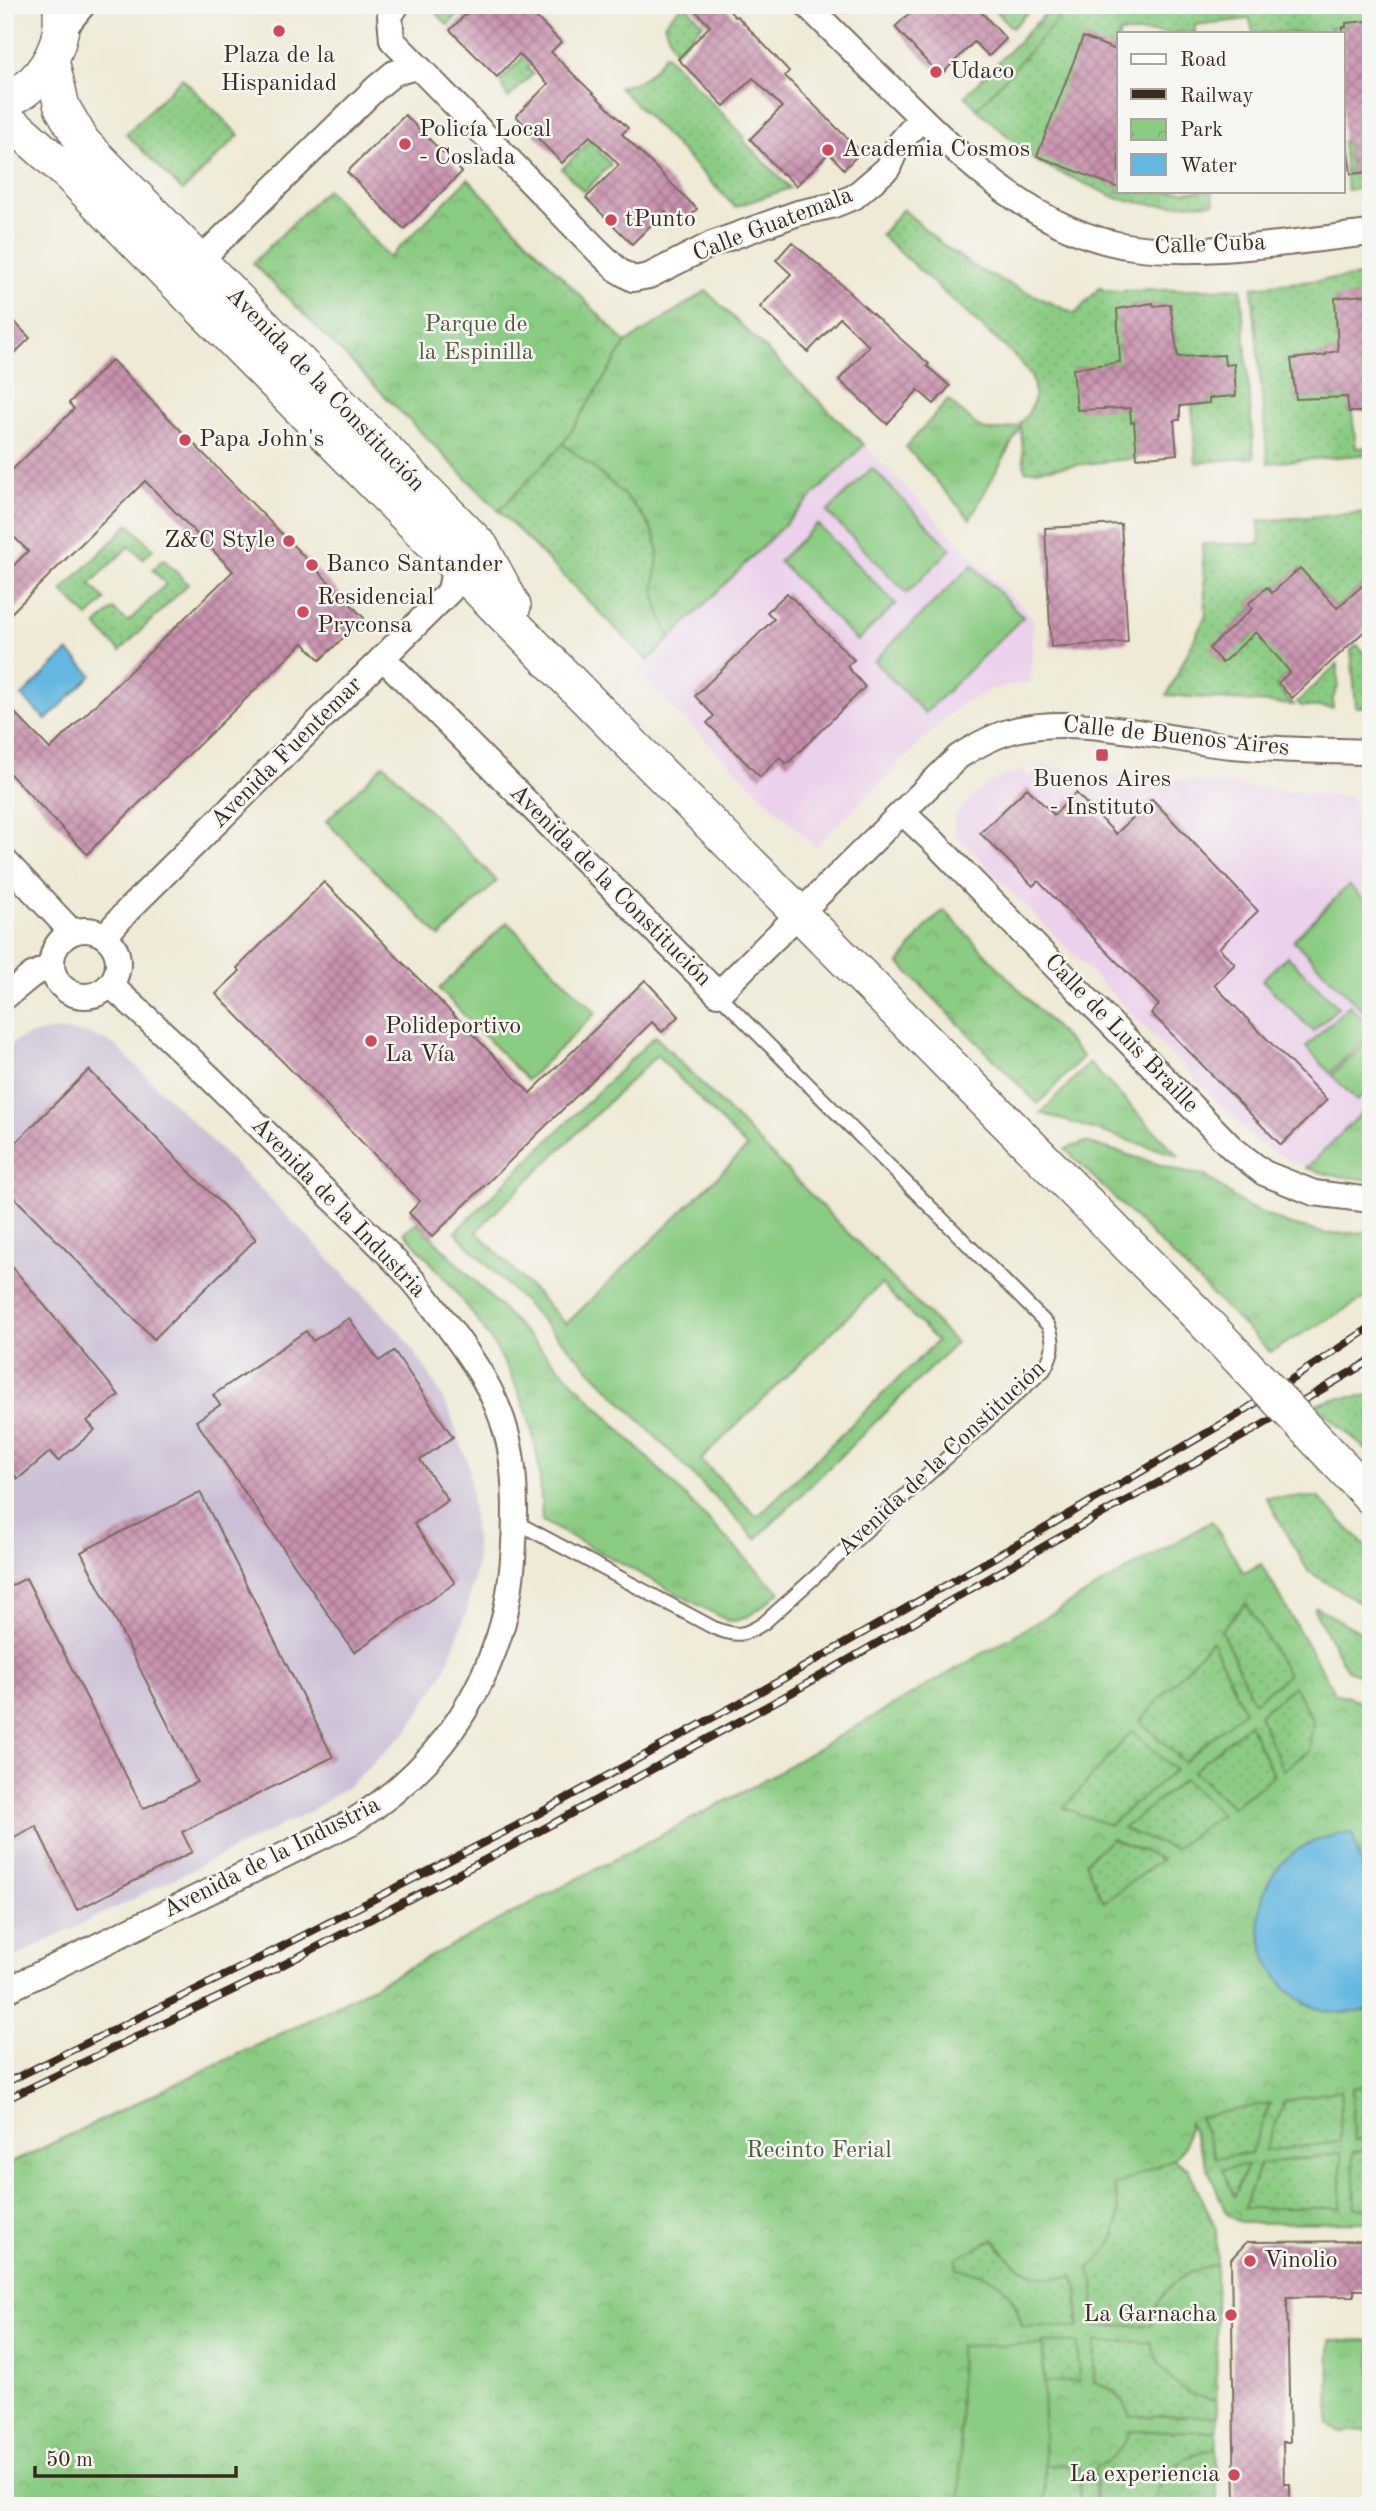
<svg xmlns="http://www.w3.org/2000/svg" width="1376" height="2511" font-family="'Old Standard TT',serif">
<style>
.built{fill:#ebd1eb}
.industrial{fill:#cbbfd5}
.grass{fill:url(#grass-tufts);stroke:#637b50;stroke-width:2}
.park{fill:url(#park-crowns);stroke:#637b50;stroke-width:2}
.garden{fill:url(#garden-dots);stroke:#637b50;stroke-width:2}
.pitch{fill:#8bcc83;stroke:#637b50;stroke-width:2;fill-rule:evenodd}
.water{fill:#64b7e0;stroke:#50707f;stroke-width:2}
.building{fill:url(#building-cross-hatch)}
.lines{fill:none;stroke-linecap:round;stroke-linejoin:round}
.lane-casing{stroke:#7a6d5e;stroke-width:16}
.street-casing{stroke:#7a6d5e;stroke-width:28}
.secondary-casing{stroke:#7a6d5e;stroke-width:38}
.lane{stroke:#fff;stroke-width:12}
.street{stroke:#fff;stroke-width:24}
.secondary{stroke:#fff;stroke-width:35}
.rail-casing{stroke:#3b2a1e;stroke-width:8}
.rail{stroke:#f6f6f2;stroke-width:5;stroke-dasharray:16;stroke-linecap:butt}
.secondary-bridge-casing{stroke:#7a6d5e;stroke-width:38;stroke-linecap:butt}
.secondary-bridge{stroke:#fff;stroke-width:35}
.poi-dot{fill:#d1495b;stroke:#f6f6f2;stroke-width:2.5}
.labels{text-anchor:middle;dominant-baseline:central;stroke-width:5;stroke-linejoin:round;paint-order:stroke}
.poi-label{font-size:24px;fill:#3b2a1e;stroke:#f6f6f2;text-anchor:start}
.street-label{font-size:24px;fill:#3b2a1e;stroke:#f6f6f2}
.park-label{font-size:24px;fill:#535b3c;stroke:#f6f6f2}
</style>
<defs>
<pattern id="grass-tufts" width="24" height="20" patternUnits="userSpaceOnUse" patternTransform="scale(1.75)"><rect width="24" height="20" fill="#8bcc83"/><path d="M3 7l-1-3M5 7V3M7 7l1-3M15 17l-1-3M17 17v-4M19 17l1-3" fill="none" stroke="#79af71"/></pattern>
<pattern id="park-crowns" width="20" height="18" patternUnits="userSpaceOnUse" patternTransform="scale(1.75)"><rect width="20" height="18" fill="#8bcc83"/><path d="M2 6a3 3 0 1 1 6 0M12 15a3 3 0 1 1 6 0" fill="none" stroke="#79af71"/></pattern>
<pattern id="garden-dots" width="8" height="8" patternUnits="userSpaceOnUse" patternTransform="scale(1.75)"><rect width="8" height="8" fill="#8bcc83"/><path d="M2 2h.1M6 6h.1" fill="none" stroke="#79af71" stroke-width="1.8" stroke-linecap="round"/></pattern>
<pattern id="building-cross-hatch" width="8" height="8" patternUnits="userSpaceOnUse" patternTransform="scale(1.75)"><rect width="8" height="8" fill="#c992af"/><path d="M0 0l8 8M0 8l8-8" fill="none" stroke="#a4778e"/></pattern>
</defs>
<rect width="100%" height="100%" fill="#f6f6f2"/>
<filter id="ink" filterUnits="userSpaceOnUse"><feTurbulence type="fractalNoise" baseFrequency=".0143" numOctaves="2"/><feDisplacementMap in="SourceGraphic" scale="14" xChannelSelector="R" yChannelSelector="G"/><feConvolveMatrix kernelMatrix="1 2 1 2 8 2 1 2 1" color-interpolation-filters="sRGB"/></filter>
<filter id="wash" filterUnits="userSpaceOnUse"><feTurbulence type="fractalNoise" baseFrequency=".00686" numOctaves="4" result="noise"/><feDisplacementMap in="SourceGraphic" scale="28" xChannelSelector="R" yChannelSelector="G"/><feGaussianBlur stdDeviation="1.57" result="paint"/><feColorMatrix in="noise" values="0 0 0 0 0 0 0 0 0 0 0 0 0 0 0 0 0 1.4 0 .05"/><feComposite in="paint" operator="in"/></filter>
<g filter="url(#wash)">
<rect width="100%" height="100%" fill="#efead6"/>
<!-- built -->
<g class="built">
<path d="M864 445 1033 618 1031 682 989 690 957 707 815 847 637 673Z"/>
<path d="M1041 766 1351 797 1371 856V1104L1306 1168 1272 1152 1257 1142 955 834 954 823 956 813 974 795 991 782 1021 770 1028 778Z"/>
</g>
<!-- industrial -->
<path class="industrial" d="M56 1030 90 1034 115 1045 309 1238 401 1333 429 1374 450 1412 469 1467 477 1561 467 1610 446 1669 409 1729 364 1772 347 1787 311 1811 5 1962V1050L17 1040 29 1035Z"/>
<!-- grass -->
<g class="grass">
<path d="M1054 5H1072L977 109 965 96Z"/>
<path d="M706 291 864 445 670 639C665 625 657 609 655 593 653 578 660 561 657 545 650 508 591 467 563 444L626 343Z"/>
<path d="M948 400 980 428C996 434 1006 428 1021 426L970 519 906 447Z"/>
<path d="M1089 1063 1179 1156 1041 1113Z"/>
<path d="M1371 1104V1180L1331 1175 1306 1168Z"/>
<path d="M1086 1142 1187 1173 1204 1175 1246 1206 1288 1224 1327 1234 1371 1232V1295L1270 1352 1065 1149Z"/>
<path d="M417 1222 761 1574 780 1592C764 1604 748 1622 728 1621L542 1521C541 1501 541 1481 538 1462 526 1369 464 1299 404 1232Z"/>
<path d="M1371 2340V2443H1369L1368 2430 1339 2432 1329 2424 1330 2341Z"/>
</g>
<!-- park -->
<g class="park">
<path d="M468 179 626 343 563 444 499 511 253 263 327 189 389 258Z"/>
<path d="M944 910 1083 1057 1038 1104 899 963 927 926Z"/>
<path d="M1212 1521 1244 1573 1261 1564 1335 1693 1371 1704V2222L1245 2223 1236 2220 1226 2213 1189 2122 1185 2146 1174 2159 1188 2169 1216 2228 1217 2506H5V2166L307 2021 741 1793Z"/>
</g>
<!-- garden -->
<g class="garden">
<path d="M446 5H468L448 25 437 14Z"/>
<path d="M682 5H685L703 24 675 52 664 24Z"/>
<path d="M990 5H1035L1012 28Z"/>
<path d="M1071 5H1371V24L1346 23V27L1331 28V33H1253L1250 19 1195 25V33H1119V191H1212L1214 203 1154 205 1119 199 1037 162 977 109Z"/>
<path d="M528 52 535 60 527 68 533 74 508 98 500 81Z"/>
<path d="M665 54 745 137 743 140 790 188 735 207 619 87C642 83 653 73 665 54Z"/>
<path d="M182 78 239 135 183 191 126 134Z"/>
<path d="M594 136 603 145 598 151 611 164 584 192 562 169Z"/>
<path d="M1343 141H1347L1351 174 1371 172V188L1347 190Z"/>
<path d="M903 209 939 242 979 270 1075 314 1100 287 1104 290 1120 291 1241 288 1254 457 1196 463 1192 405 1209 403V398L1236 396 1234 365H1225L1224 355 1189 358V355L1183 356 1179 363 1170 305 1154 306 1153 303 1133 306 1122 342 1119 343V348L1124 352 1119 367 1113 363H1108V365L1073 369 1122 400 1135 412 1130 418 1131 422H1134L1137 458 1025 471 1020 423C1032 412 1038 395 1032 379 1024 360 999 343 984 329 950 298 915 266 881 235Z"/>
<path d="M1371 275V294L1335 299 1340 332 1336 333 1337 339 1341 343V358L1331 352 1326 353V355L1291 359 1296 399 1330 396 1331 398H1336L1340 394 1352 403 1349 407V412H1352L1356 448 1371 447V454L1268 463 1252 287Z"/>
<path d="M563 444C591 467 650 508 657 545 660 561 653 578 655 593 657 609 665 625 670 639L648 661 499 511Z"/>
<path d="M1371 512V578L1336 608 1300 568 1272 593 1267 587 1249 603 1253 608 1230 629 1243 644 1261 628 1297 666 1276 685 1294 705 1167 695 1206 615 1202 544H1260L1259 521Z"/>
<path d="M129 524 153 549 143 559 129 546 90 584 105 600 88 617 62 591Z"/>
<path d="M163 559 188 584 120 651 96 626 113 609 128 622 166 584 153 570Z"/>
<path d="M1357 645 1371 660V707H1356L1351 650Z"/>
<path d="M1338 664V687L1333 698V708L1301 706 1297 702Z"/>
<path d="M1371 1395V1454L1315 1405 1334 1399Z"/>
<path d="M1266 1497H1318L1371 1552V1609L1308 1571Z"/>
<path d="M1246 1603 1288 1675 1254 1702 1221 1630Z"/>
<path d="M1316 1607 1371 1638V1679L1347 1670 1314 1610Z"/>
<path d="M1212 1640 1244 1711 1184 1762 1140 1721Z"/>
<path d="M1294 1686 1313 1721 1309 1751 1283 1770 1259 1715Z"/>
<path d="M1249 1724 1274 1776 1232 1807 1193 1771Z"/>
<path d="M1132 1731 1175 1770 1109 1825 1064 1808Z"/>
<path d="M1184 1779 1221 1814 1174 1849 1123 1829Z"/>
<path d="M1112 1839 1162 1859 1104 1902 1085 1862Z"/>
<path d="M1371 2084V2138L1354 2140 1352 2088Z"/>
<path d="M1341 2090 1340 2142 1265 2151 1285 2101Z"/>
<path d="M1270 2103 1251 2153 1216 2158 1199 2117Z"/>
<path d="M1371 2150V2208H1355L1353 2152Z"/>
<path d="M1341 2153V2208H1244L1260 2164Z"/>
<path d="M1173 2159 1188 2169 1216 2228 1217 2265C1184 2269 1156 2291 1152 2325L1094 2326V2281L1088 2269C1117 2248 1124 2219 1114 2186Z"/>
<path d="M1247 2165 1234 2196 1222 2169Z"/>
<path d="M994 2239C1009 2266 1041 2286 1072 2275L1078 2287V2327L1022 2326C1013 2287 996 2274 957 2269L956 2258Z"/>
<path d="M1095 2342H1151C1160 2375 1181 2397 1216 2400V2416H1130C1124 2398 1112 2387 1094 2382Z"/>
<path d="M1043 2343H1078L1079 2381 1044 2382Z"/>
<path d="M1129 2431H1217V2448C1184 2453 1159 2473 1154 2506L1096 2505 1095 2467C1113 2460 1123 2450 1129 2431Z"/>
<path d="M1045 2465H1079L1080 2506H1045Z"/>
</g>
<!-- pitch -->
<g class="pitch">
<path d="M872 468 951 549 907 593 827 512Z"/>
<path d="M817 524 896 604 857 641 779 561Z"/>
<path d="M972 565 1023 617 925 713 874 661Z"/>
<path d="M384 764 497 881 440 937 326 821Z"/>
<path d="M1349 885 1371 907V1019L1293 940Z"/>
<path d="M507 922 596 1013 527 1080 439 989Z"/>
<path d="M1287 956 1338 1007 1313 1031 1262 980Z"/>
<path d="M1349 1005 1371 1028V1034L1330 1073 1306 1047Z"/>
<path d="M655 1036 956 1343 756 1539 455 1232ZM657 1055 747 1148 566 1324 476 1231ZM881 1284 937 1341 757 1517 701 1460Z"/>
<path d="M1371 1039V1088L1357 1101 1332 1075Z"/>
<path d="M1043 2345 1045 2506H961L959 2346Z"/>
</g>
<!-- water -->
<g class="water">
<path d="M68 651 92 675 46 720 22 696Z"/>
<path d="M1352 1833 1371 1899V2009C1250 2041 1205 1846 1352 1833Z"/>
</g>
<g id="blocks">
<!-- building -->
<g class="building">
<path d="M475 5H524L561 42 551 52 628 128 622 134 697 209 680 226 665 211 632 244 586 198 619 165 590 136 562 163 516 116 548 84 519 54 497 77 450 30Z"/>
<path d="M690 5H724L735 17 737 16 789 71 785 76 861 152 844 169 829 153 796 186 783 173 782 174 750 139 782 107 753 78 724 106 678 59 710 26Z"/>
<path d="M918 5H975L1006 39 989 56 974 42 942 74 928 63 895 27Z"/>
<path d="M1368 21 1371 24V172L1351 174 1347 141H1343V27H1346V23Z"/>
<path d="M1083 37 1119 51V188L1037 156Z"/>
<path d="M405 115 462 172 404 229 347 172Z"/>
<path d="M792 242 850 292 849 293 929 364 927 366 950 386 934 404 918 390 887 424 839 380 869 346 840 318 808 352 760 307 791 274 776 260Z"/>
<path d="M1371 294V412H1349L1347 397 1296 399 1291 359 1326 355V353L1338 351 1335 298Z"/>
<path d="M1153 303 1154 306 1170 304 1178 357 1224 355 1225 365 1234 364 1236 396 1209 398V403L1180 406V420H1174L1177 454 1137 458 1134 422 1131 423 1130 408 1077 410 1073 369 1120 362 1117 309Z"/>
<path d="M5 312 30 338 5 363Z"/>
<path d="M112 360 364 618 320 660 303 643 87 854 5 769V703L50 749 233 571 145 481 5 619V574L28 551 5 528V477L74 409 69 403Z"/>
<path d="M1121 524 1128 642 1051 647 1045 528Z"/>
<path d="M1300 568 1337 608 1371 578V625L1292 698 1278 683 1290 672 1256 632 1222 663 1209 648 1253 608 1248 604 1267 587 1272 593Z"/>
<path d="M787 593 854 660 847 666 865 687 787 764 780 757 760 777 707 723 714 716 695 696 774 619 767 612Z"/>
<path d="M1027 788 1054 815 1076 793 1116 834 1152 799 1258 911 1219 948 1235 964 1214 985 1327 1100 1281 1145 1151 1013 1159 1005 1038 881 1033 886 980 833Z"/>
<path d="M324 882 530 1093 645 980 679 1016 662 1032 652 1022 432 1237 409 1213 420 1201 216 994 240 971 237 968Z"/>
<path d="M89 1070 256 1239 154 1339 5 1188V1153Z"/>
<path d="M5 1258 119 1395 87 1421 95 1430 58 1461 50 1452 18 1479 5 1463Z"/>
<path d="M349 1318 379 1361 394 1351 453 1437 420 1460 448 1500 414 1524 455 1583 354 1652 196 1421 220 1405 213 1395 306 1331 313 1341Z"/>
<path d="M200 1492 333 1757 182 1832 192 1852 77 1910 36 1826 5 1842V1589L26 1578 143 1809 197 1782 81 1552Z"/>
<path d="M1371 2241V2290H1354V2296L1287 2297 1290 2442H1283L1284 2484H1290V2506H1235L1231 2259 1247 2242Z"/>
</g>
</g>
</g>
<g filter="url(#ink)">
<use href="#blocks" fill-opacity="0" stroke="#7a6d5e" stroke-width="2"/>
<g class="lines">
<!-- lane casing -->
<g class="lane-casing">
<path id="lane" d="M514 1521 714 1628C737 1637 744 1636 764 1623L1044 1370C1053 1353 1056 1343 1048 1325L718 994"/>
</g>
<!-- street casing -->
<g class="street-casing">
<g id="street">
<path d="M397 5 390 16 392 40 598 251 619 271 633 279 649 276 712 244 798 213 831 206 854 197 888 168 898 145 921 118"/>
<path d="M807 5C837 35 867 65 897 94 963 159 1037 234 1133 247 1208 257 1295 241 1371 233"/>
<path d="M60 33 83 5"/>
<path d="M199 261 376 88 394 73 417 67"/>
<path d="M383 658 718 994 958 757C975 746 995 735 1015 730 1079 714 1166 740 1232 746 1278 750 1325 751 1371 752"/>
<path d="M903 813 935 843 1232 1148 1264 1173 1314 1193 1371 1200"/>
<path d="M5 861 72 932"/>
<circle cx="85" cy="963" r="33"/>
<path d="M105 936 128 910 450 591 455 564"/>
<path d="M5 997 32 975 51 966"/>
<path d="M5 1991 352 1822C424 1777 472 1717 499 1636 516 1584 521 1484 506 1432 495 1391 472 1359 448 1326 435 1310 423 1291 409 1276 374 1237 334 1201 297 1164 236 1103 175 1042 110 985"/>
</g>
</g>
<!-- secondary casing -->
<g class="secondary-casing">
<g id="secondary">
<path d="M51 60 62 107 83 143 481 547 513 606"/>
<path d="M5 100C33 91 55 61 60 33 62 25 61 14 61 5"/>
<path d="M5 120 21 131 68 173 656 769 1199 1316"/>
<path d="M1350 1475 1371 1497"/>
</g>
</g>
<!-- lane -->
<use href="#lane" class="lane"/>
<!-- street -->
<use href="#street" class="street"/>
<!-- secondary -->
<use href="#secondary" class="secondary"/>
<!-- rail casing -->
<g class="rail-casing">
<g id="rail">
<path d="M5 2083 242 1967 516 1826 781 1680 1049 1526 1239 1414 1371 1327"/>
<path d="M5 2100 248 1983 523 1840 791 1693 1055 1540 1252 1431 1371 1360"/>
</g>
</g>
<!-- rail -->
<use href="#rail" class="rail"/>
<!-- secondary-bridge casing -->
<g class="secondary-bridge-casing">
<path id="secondary-bridge" d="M1199 1316 1350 1475"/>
</g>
<!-- secondary-bridge -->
<use href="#secondary-bridge" class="secondary-bridge"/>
</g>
</g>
<!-- markers -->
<g class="poi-dot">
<circle cx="279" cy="31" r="7"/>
<circle cx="936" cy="72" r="7"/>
<circle cx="405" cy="144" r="7"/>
<circle cx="828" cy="150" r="7"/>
<circle cx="611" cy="220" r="7"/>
<circle cx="185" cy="440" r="7"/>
<circle cx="289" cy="541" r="7"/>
<circle cx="312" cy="565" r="7"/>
<circle cx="303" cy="612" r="7"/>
<rect x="1095" y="748" width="14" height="14" rx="3.5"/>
<circle cx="371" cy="1041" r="7"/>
<circle cx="1250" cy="2261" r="7"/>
<circle cx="1231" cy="2315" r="7"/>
<circle cx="1234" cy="2475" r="7"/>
</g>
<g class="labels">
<!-- poi labels -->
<g class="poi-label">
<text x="279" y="56" text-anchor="middle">Plaza de la<tspan x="279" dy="28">Hispanidad</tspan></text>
<text x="950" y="72">Udaco</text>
<text x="419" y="130">Policía Local<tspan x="419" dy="28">- Coslada</tspan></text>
<text x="842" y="150">Academia Cosmos</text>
<text x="625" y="220">tPunto</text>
<text x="199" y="440">Papa John's</text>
<text x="275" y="541" text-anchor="end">Z&amp;C Style</text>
<text x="326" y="565">Banco Santander</text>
<text x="317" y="598">Residencial<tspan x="317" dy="28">Pryconsa</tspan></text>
<text x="1102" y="780" text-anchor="middle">Buenos Aires<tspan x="1102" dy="28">- Instituto</tspan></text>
<text x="385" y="1027">Polideportivo<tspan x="385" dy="28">La Vía</tspan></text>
<text x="1264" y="2261">Vinolio</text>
<text x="1217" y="2315" text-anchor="end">La Garnacha</text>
<text x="1220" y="2475" text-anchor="end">La experiencia</text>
</g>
<!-- street labels -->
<g class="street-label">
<text transform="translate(773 225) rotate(-21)">Calle Guatemala</text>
<text transform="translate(1210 245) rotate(-2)">Calle Cuba</text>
<text transform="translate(325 390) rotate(46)">Avenida de la Constitución</text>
<text transform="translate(1176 737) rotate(6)">Calle de Buenos Aires</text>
<text transform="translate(287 753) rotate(-45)">Avenida Fuentemar</text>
<text transform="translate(610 886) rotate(45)">Avenida de la Constitución</text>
<text transform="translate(1121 1034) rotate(46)">Calle de Luis Braille</text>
<text transform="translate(338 1208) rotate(46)">Avenida de la Industria</text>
<text transform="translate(942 1459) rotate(-43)">Avenida de la Constitución</text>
<text transform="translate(272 1858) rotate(-27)">Avenida de la Industria</text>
</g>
<!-- park labels -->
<g class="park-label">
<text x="476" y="325">Parque de<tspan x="476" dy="28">la Espinilla</tspan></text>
<text x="819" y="2151">Recinto Ferial</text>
</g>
</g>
<!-- margin -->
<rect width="1376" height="2511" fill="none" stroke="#f6f6f2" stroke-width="28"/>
<!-- legend -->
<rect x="1117" y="32" width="228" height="161" fill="#f6f6f2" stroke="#aba49d" stroke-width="2"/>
<rect x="1131" y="54" width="35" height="10" fill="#ffffff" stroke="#aba49d" stroke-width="2"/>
<text x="1180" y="66" font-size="21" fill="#3b2a1e">Road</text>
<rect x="1131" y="89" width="35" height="10" fill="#3b2a1e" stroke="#aba49d" stroke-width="2"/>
<text x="1180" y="102" font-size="21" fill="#3b2a1e">Railway</text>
<rect x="1131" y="119" width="35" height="21" fill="url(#park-crowns)" stroke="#aba49d" stroke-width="2"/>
<text x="1180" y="136" font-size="21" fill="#3b2a1e">Park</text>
<rect x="1131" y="154" width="35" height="21" fill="#64b7e0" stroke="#aba49d" stroke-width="2"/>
<text x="1180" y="172" font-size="21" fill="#3b2a1e">Water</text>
<!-- scale -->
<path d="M35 2466v10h201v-10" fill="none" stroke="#3b2a1e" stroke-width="3.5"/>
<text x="46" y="2466" font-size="21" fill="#3b2a1e" stroke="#f6f6f2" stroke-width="5" paint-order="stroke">50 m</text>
</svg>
